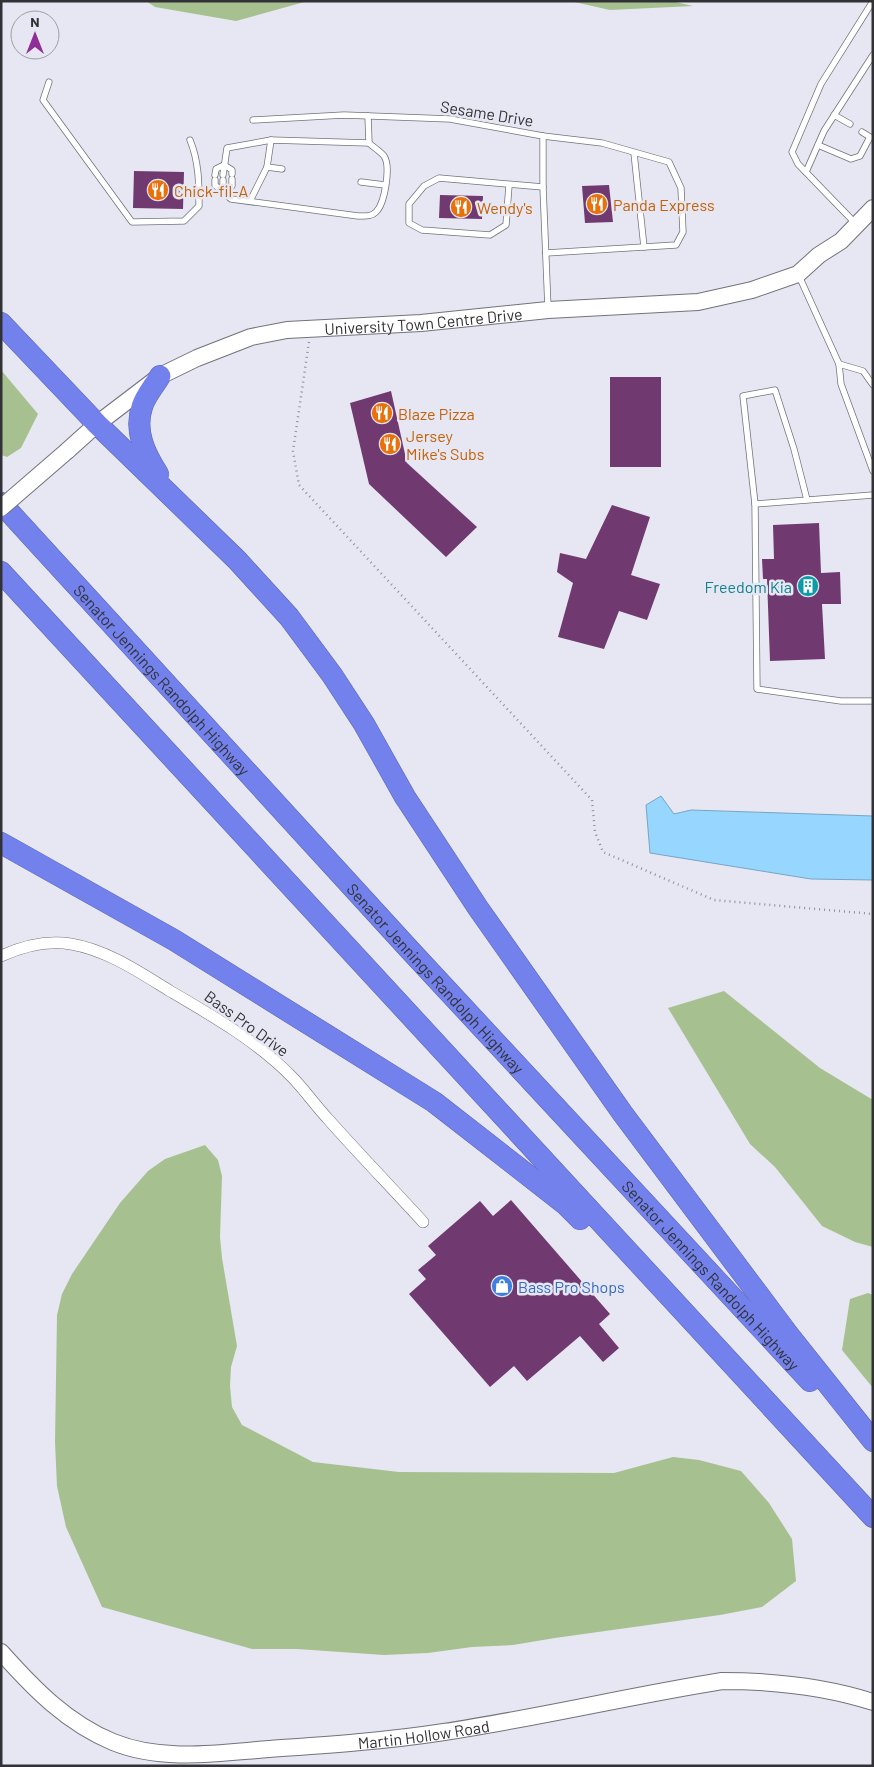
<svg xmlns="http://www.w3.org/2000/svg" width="874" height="1767" font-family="Barlow,sans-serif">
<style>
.green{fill:#a6c18f}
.water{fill:#96d6ff;stroke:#78a5c3}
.building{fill:#703a70}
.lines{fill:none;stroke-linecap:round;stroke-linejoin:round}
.lane-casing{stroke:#72727c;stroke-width:7}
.street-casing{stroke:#72727c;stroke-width:12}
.secondary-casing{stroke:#72727c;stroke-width:18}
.highway-casing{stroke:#5c65ac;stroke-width:22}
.path{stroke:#909098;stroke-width:2.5;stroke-dasharray:1 4;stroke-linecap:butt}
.lane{stroke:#fff;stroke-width:5.5}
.street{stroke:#fff;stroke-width:11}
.secondary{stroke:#fff;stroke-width:16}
.highway{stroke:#7281ec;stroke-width:21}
.secondary-bridge-casing{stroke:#72727c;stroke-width:18;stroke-linecap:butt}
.secondary-bridge{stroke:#fff;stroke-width:16}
.labels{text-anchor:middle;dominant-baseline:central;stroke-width:5;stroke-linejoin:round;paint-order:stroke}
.street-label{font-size:16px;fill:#323236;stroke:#e6e7f2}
.food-label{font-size:16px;fill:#c56008;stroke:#e6e7f2;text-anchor:start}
.culture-label{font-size:16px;fill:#0d838f;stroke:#e6e7f2;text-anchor:end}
.shop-label{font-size:16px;fill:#366cbe;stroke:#e6e7f2;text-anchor:start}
</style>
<rect width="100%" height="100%" fill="#e6e7f2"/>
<!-- green -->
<g class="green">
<path d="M146 1H308L236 21 155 7Z"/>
<path d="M570 1H671L693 6 610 10Z"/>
<path d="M1 370 38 414 21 448 7 457 1 455Z"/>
<path d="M724 991 820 1068 873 1100V1247L855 1242 822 1226 775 1167 750 1144 668 1008Z"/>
<path d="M205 1145 218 1160 222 1176 220 1237 222 1258 237 1346 231 1367 230 1386 232 1407 242 1425 313 1462 399 1472 614 1473 673 1457 699 1460 741 1471 769 1503 792 1539 796 1581 762 1607 720 1615 555 1638 513 1645 472 1647 428 1653 384 1655 297 1649H252L102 1607 66 1527 57 1486 55 1442 57 1315 62 1294 72 1274 120 1203 148 1171 165 1159Z"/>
<path d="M868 1293 873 1295V1388L842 1350 850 1299Z"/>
</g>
<!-- water -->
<path class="water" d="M661 796 674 814 691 810 873 816V880L811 879 650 853 646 805Z"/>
<!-- building -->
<g class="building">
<path d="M134 171 184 172 183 209 133 208Z"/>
<path d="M609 185 613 222 585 223 582 186Z"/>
<path d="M440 195 483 196 482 219 439 218Z"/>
<rect x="610" y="377" width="51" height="90"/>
<path d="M391 391 407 463 477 527 446 557 369 484 350 403Z"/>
<path d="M612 505 650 517 631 575 660 584 647 620 619 611 604 649 558 637 573 583 557 572 560 553 586 559Z"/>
<path d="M819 523 821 573 840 572 841 604H822L825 659 770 661 767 579H763L762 559H774L773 525Z"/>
<path d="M511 1200 610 1314 599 1324 619 1348 603 1362 580 1336 527 1381 514 1366 490 1387 409 1294 426 1279 418 1270 436 1255 428 1246 480 1201 493 1216Z"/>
</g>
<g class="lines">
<!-- lane casing -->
<g class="lane-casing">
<g id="lane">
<path d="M49 82 43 100 132 222 184 221 199 206C199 183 199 162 190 140"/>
<path d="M834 115 850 124"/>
<path d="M253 120 344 115 450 119 543 136V187L548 308"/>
<path d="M543 136 602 143 669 162 681 188 683 232 676 245 546 253"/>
<path d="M271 140 267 167 282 169"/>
<path d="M818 145 851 159 860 156 870 137 862 132"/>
<path d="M634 153 644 247"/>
<path d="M224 165 232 170V174"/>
<path d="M806 172 824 131 873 55"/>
<path d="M215 175 216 169 224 165"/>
<path d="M223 175 227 148 271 140 369 143 368 116"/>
<path d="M215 180V185L231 199 358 216C365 216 371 217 376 212 385 203 391 166 384 156 380 151 373 147 369 143"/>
<path d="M361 182 385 185"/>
<path d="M509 185 506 225 490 235 422 230 409 223V204L424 186 439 178 543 187"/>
<path d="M223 191 232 186V179"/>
<path d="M223 191V180"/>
<path d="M250 201 267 167"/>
<path d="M856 224 798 164 792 152 821 84 873 1"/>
<path d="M799 276 839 364 841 384 873 471"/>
<path d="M839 364 863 371 873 385"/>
<path d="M807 500 794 449 775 390 743 396 755 504 873 495"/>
<path d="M755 504 757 689 841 701H873"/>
</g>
</g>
<!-- street casing -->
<g class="street-casing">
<path id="street" d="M1 956C23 946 47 940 71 944 107 950 139 972 170 991 211 1015 258 1042 291 1076 304 1089 315 1105 328 1119 359 1154 392 1188 423 1222"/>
</g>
<!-- secondary casing -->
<g class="secondary-casing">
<g id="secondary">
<path id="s1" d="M67 451 97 424 160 376 197 358 251 337 287 330 421 323 548 310 698 302 752 290 798 274 819 255 841 241 873 208"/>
<path id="s2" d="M1 1652C34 1689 67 1723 113 1742 162 1762 218 1753 269 1749 327 1745 386 1741 444 1732 537 1718 629 1696 722 1681 774 1681 823 1686 873 1702"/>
</g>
</g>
<!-- highway casing -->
<g class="highway-casing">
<g id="highway">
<path d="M1 323 97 424 237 560 289 617 332 675 364 724 405 797 478 908 623 1114 788 1334 873 1441"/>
<path d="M158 474C145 454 134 431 142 407 145 396 155 385 160 376"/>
<path id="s3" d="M1 503 408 948 810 1381"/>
<path d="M1 572 873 1517"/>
<path d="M1 843 174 940 434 1102 565 1204 580 1219"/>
</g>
</g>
<!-- path -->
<path class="path" d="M309 342 293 451 299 485 592 800 595 832 603 852 714 900 873 914"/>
<!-- lane -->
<use href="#lane" class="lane"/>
<!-- street -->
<use href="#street" class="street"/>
<!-- secondary -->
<use href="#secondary" class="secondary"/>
<!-- highway -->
<use href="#highway" class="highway"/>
<!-- secondary-bridge casing -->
<g class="secondary-bridge-casing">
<path id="secondary-bridge" d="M1 508 67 451"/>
</g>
<!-- secondary-bridge -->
<use href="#secondary-bridge" class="secondary-bridge"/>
</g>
<!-- icons -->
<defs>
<g id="restaurant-disc" transform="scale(1.125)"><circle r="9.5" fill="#e8710a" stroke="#e6e7f2"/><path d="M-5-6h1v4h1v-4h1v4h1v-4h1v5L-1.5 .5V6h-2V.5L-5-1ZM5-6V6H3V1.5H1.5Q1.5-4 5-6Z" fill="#fff"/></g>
<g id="building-disc" transform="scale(1.125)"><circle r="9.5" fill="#0f9aa8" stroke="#e6e7f2"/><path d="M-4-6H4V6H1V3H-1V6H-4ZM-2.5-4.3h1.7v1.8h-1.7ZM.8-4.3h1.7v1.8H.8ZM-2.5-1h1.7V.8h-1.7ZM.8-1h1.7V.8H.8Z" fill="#fff"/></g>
<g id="shop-disc" transform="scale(1.125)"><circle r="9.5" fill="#3f7fe0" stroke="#e6e7f2"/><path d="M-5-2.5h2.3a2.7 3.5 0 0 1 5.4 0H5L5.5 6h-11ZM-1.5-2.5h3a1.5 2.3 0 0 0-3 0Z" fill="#fff"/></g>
</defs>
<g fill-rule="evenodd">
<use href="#restaurant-disc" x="158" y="190"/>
<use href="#restaurant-disc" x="597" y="204"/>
<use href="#restaurant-disc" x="461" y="207"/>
<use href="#restaurant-disc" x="382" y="413"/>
<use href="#restaurant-disc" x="390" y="444"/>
<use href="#building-disc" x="808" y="586"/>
<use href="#shop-disc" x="502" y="1286"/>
</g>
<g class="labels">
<!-- street labels -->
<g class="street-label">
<text transform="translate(487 113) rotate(9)">Sesame Drive</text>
<text stroke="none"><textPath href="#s1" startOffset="392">University Town Centre Drive</textPath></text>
<text stroke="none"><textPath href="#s3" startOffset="239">Senator Jennings Randolph Highway</textPath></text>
<text stroke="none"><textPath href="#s3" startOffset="644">Senator Jennings Randolph Highway</textPath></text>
<text transform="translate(247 1023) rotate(36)">Bass Pro Drive</text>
<text stroke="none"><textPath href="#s3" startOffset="1049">Senator Jennings Randolph Highway</textPath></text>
<text stroke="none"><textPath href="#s2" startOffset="458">Martin Hollow Road</textPath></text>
</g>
<!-- food labels -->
<g class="food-label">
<text x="174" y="190">Chick-fil-A</text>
<text x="613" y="204">Panda Express</text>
<text x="477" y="207">Wendy's</text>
<text x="398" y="413">Blaze Pizza</text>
<text x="406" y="435">Jersey<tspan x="406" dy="18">Mike's Subs</tspan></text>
</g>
<!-- culture labels -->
<g class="culture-label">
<text x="792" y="586">Freedom Kia</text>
</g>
<!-- shop labels -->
<g class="shop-label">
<text x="518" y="1286">Bass Pro Shops</text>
</g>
</g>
<!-- border -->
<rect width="874" height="1767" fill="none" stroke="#323236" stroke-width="5"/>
<!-- north arrow -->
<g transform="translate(35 35)"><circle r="24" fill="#e6e7f2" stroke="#9e9fa7"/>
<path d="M0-4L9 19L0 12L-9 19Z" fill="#8f2e97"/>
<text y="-8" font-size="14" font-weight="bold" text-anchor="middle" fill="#323236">N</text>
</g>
</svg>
